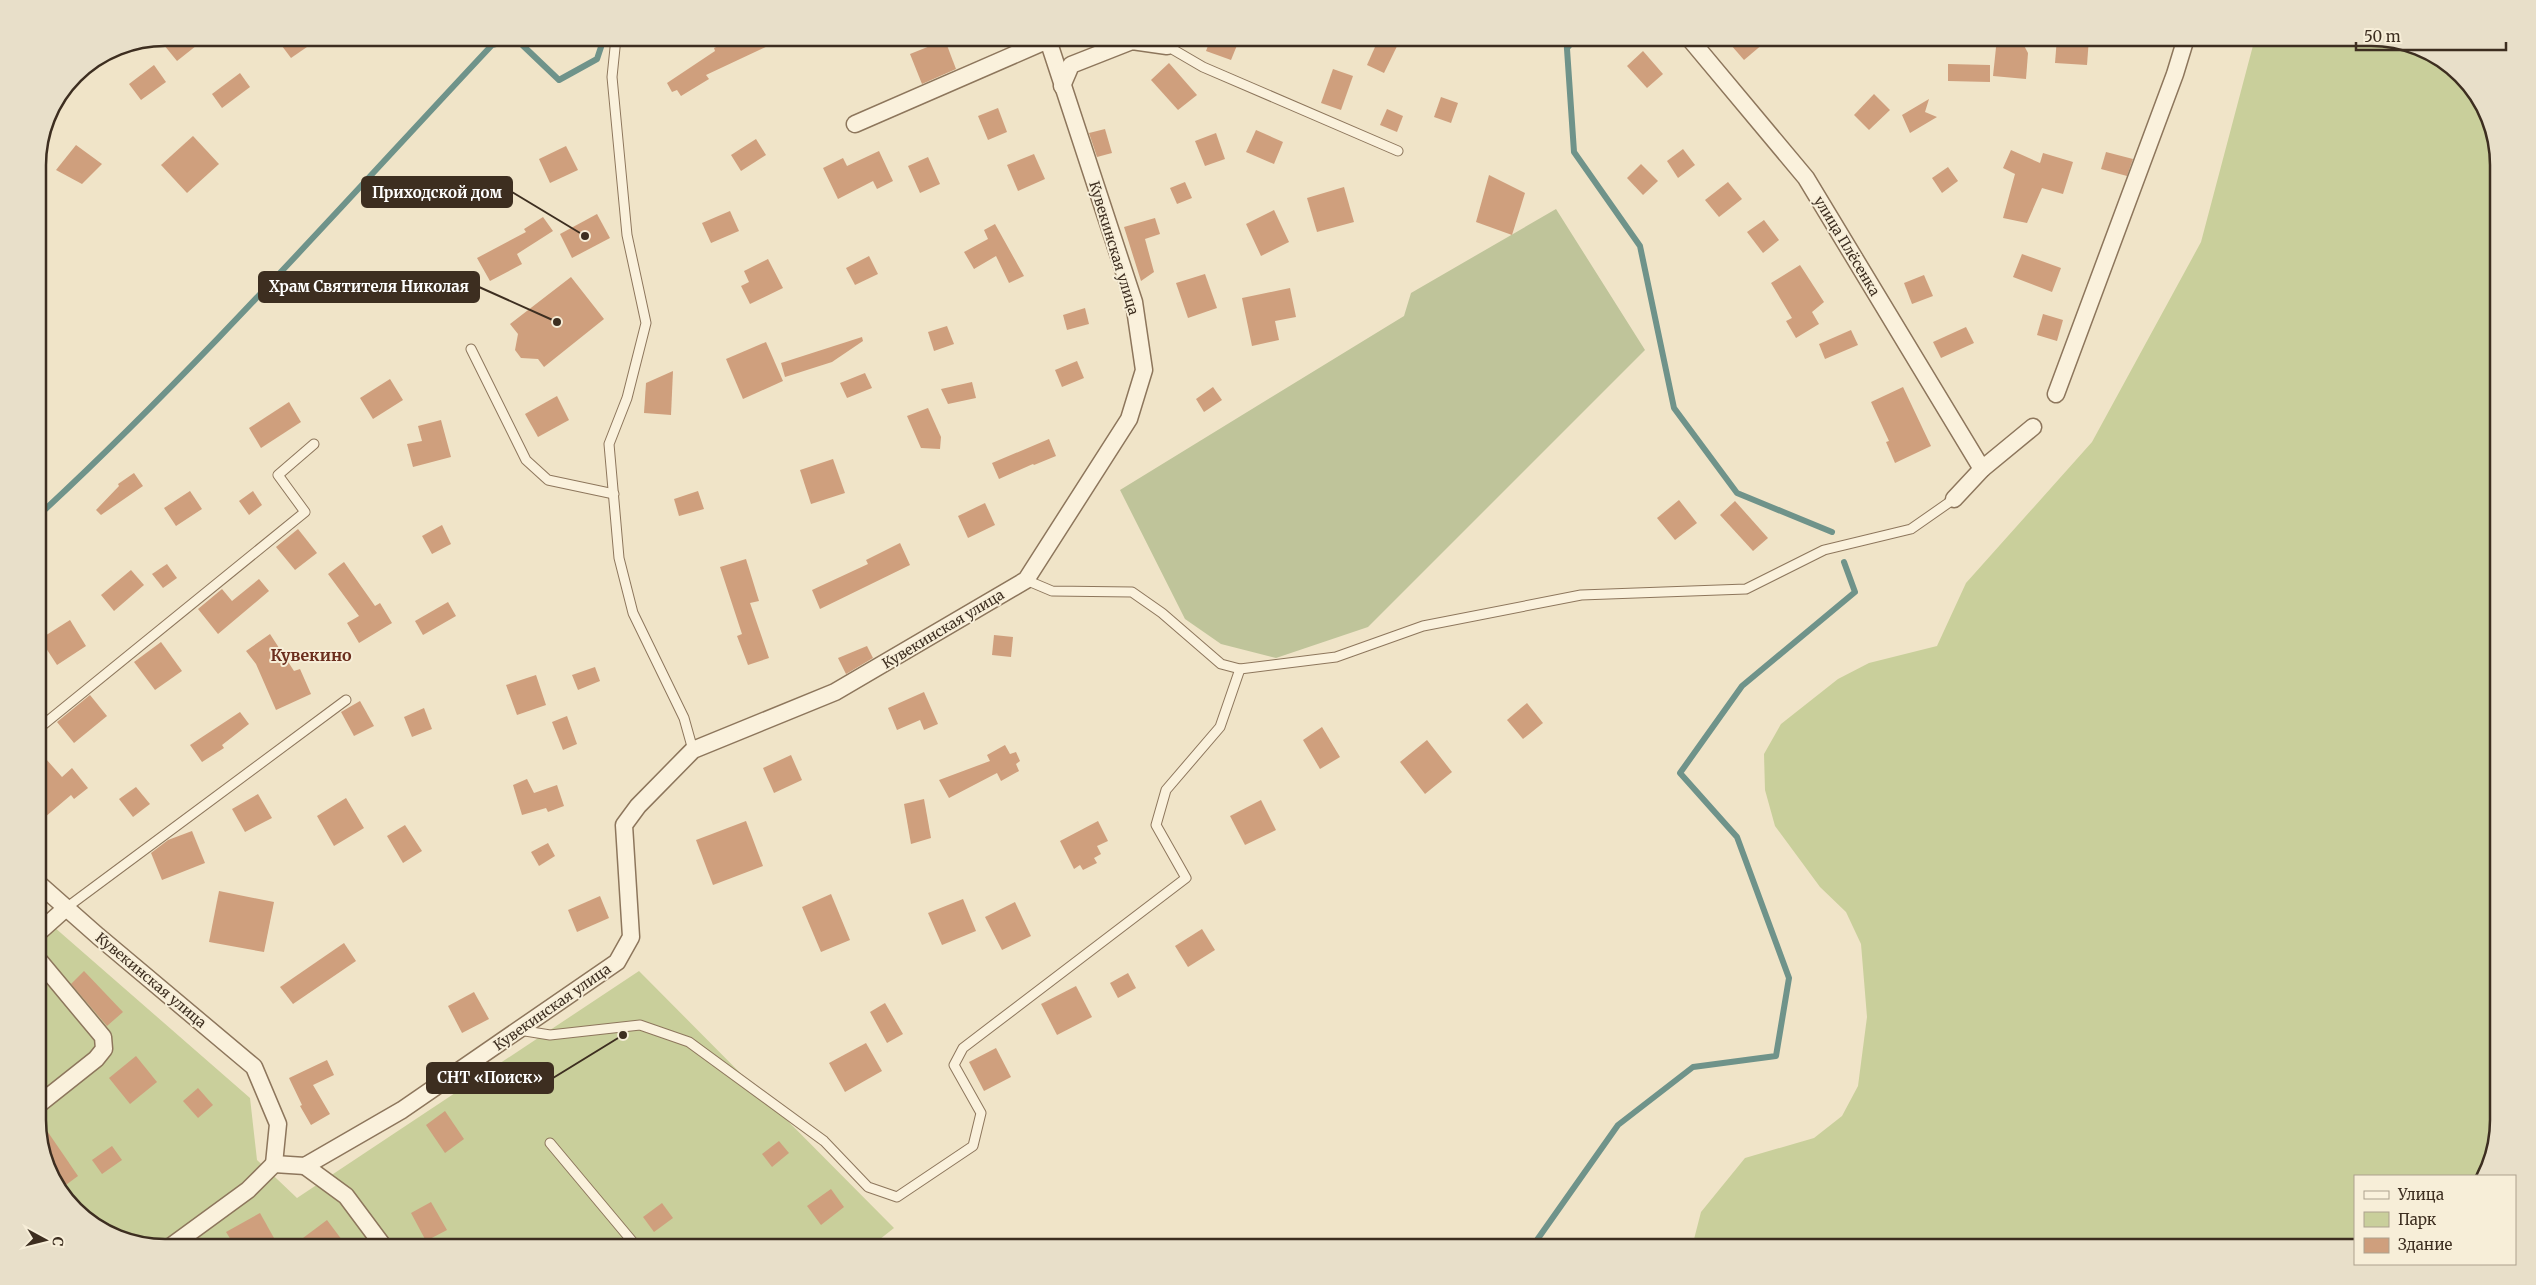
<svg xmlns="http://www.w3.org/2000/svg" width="2536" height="1285" font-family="Merriweather,serif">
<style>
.green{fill:#c9cf9b}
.cemetery{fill:#bfc49a}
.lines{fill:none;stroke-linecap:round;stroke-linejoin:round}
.stream{stroke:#6f938a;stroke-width:6}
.building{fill:#cf9f7d}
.lane-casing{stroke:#8d765c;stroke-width:11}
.street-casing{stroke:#8d765c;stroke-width:19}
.lane{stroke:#faf1dc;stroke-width:9}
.street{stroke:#faf1dc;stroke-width:16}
.labels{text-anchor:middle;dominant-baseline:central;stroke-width:4;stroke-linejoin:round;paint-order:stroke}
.street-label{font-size:14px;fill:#3d2e20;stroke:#f7eed8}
.quarter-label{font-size:16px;font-weight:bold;fill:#6b2e1e;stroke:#f7eed8}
.rim{fill:none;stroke:#3d2e20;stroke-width:2.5}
.leader{fill:none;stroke:#3d2e20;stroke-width:2}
.callout-dot{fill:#3d2e20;stroke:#f7eed8;stroke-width:2}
.callout{fill:#3d2e20;stroke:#3d2e20;stroke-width:2}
.callout-label{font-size:15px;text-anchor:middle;font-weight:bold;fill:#fff}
</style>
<rect width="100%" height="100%" fill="#f0e4c8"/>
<!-- green -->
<g class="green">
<path d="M2255 38H2370L2427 51 2477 95 2498 157V1119L2485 1176H2355V1247H1692L1701 1212 1745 1158 1814 1138 1842 1116 1858 1086 1867 1017 1861 944 1846 912 1820 887 1775 826 1765 790 1764 754 1781 724 1838 679 1869 663 1937 646 1966 583 2092 442 2201 242Z"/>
<path d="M38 913 250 1098 257 1160 297 1198 639 971 894 1228 870 1247H166L109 1234 59 1191 38 1128Z"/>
</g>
<!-- cemetery -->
<path class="cemetery" d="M1556 209 1645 350 1368 627 1276 658 1221 644 1185 619 1120 490 1404 316 1411 293Z"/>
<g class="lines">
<!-- stream -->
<g class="stream">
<path d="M1568 38 1567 49 1574 152 1640 246 1674 408 1737 493 1832 532"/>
<path d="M1567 48 1576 38"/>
<path d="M38 516C198 368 343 204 492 45L516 39 559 80 597 59 604 38"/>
<path d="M1532 1247 1618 1125 1693 1067 1776 1056 1789 978 1737 837 1680 773 1742 686 1855 592 1844 562"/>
</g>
</g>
<!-- building -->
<g class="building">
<path d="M173 38H206L177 61 164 45Z"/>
<path d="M276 38H320L291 58Z"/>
<path d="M736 38H785L706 75 709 79 681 96 677 90 672 92 667 83 715 51 714 48Z"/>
<path d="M1211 38H1240L1231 60 1206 51Z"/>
<path d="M1379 38H1401L1384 73 1367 65Z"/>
<path d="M1740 38H1770L1744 60 1731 45Z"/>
<path d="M1997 38H2020L2028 53 2026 79 1993 76Z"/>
<path d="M2057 38H2089L2087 65 2055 63Z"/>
<path d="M945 40 956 69 922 84 910 54Z"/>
<path d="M1643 51 1663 74 1647 88 1627 66Z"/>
<path d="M1169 63 1197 95 1178 110 1151 80Z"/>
<path d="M1948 64 1990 65V82L1948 81Z"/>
<path d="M154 65 166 82 141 100 129 84Z"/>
<path d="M1333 69 1353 76 1341 110 1321 103Z"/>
<path d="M240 73 250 87 222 108 212 94Z"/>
<path d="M1874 94 1890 110 1869 130 1854 115Z"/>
<path d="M1441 97 1458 103 1451 123 1434 117Z"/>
<path d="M1929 99 1925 112 1937 117 1910 133 1902 115Z"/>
<path d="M998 108 1007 132 988 140 978 116Z"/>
<path d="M1387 109 1403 116 1397 132 1380 125Z"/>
<path d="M1105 129 1112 153 1097 157 1089 133Z"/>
<path d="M1256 130 1283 142 1274 164 1246 152Z"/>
<path d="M1216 133 1225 159 1205 166 1195 141Z"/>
<path d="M193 136 219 164 187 193 161 165Z"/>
<path d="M756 139 766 155 741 171 731 155Z"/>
<path d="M76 145 102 164 82 184 56 170Z"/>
<path d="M566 146 578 170 550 183 539 159Z"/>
<path d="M1683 149 1695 165 1678 178 1667 161Z"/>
<path d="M2011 150 2040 163 2043 153 2073 162 2063 194 2042 188 2027 223 2003 218 2015 174 2003 168Z"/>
<path d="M879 151 893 181 877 189 873 181 838 199 823 168 843 158 847 166Z"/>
<path d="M2106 152 2133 159 2127 176 2101 169Z"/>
<path d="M1034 154 1045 179 1018 191 1007 165Z"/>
<path d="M928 157 940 184 920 193 908 166Z"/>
<path d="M1641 164 1658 181 1643 195 1627 178Z"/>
<path d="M1948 167 1958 181 1942 193 1932 178Z"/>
<path d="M1489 175 1525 193 1512 235 1476 222Z"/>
<path d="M1185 182 1192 198 1177 204 1170 188Z"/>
<path d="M1728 182 1742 199 1719 217 1705 200Z"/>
<path d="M1344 187 1354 222 1317 232 1307 198Z"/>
<path d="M1274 210 1289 242 1261 256 1246 224Z"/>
<path d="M730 211 739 231 711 243 702 223Z"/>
<path d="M597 214 610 238 572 258 560 234Z"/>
<path d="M543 217 553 231 517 254 522 264 490 281 477 258 526 232 524 229Z"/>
<path d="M1155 218 1160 234 1145 239 1154 272 1141 281 1124 227Z"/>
<path d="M1764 220 1779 240 1763 253 1747 232Z"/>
<path d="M995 224 1024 276 1009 283 996 256 974 269 964 252 988 239 984 230Z"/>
<path d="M2022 254 2061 268 2052 292 2013 277Z"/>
<path d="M869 256 878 274 855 285 846 268Z"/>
<path d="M768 259 783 288 750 304 741 286 749 282 744 271Z"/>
<path d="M1800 265 1824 302 1812 312 1819 324 1796 338 1786 321 1792 318 1771 283Z"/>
<path d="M1205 274 1217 308 1188 318 1176 283Z"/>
<path d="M1924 275 1933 296 1912 304 1904 283Z"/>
<path d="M571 277 604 319 544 367 538 359 521 358 515 350 518 334 510 324Z"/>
<path d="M1290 288 1296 317 1275 321 1279 340 1252 346 1242 298Z"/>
<path d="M1085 308 1089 324 1067 330 1063 315Z"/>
<path d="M2043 314 2063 320 2057 341 2037 335Z"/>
<path d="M947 326 954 344 934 351 928 332Z"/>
<path d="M1966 327 1974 343 1941 358 1933 342Z"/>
<path d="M1851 330 1858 345 1825 359 1819 344Z"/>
<path d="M862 337 863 341 832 362 785 377 781 363Z"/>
<path d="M766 342 783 381 743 399 726 359Z"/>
<path d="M1077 361 1084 378 1062 387 1055 370Z"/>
<path d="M673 371 671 415 644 413 646 383Z"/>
<path d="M865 373 872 388 847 398 840 383Z"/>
<path d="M390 379 403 400 373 419 360 398Z"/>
<path d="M972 382 976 398 948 404 941 389Z"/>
<path d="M1213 387 1222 400 1204 412 1196 399Z"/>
<path d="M1903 387 1931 446 1895 463 1886 442 1889 441 1871 402Z"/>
<path d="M557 396 569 420 538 437 525 414Z"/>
<path d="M289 402 301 422 261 448 249 428Z"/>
<path d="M928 408 941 437 940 449 921 448 907 416Z"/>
<path d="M441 420 451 457 413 467 407 444 422 441 418 426Z"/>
<path d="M1049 439 1056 456 1034 465 1033 464 999 479 992 463Z"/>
<path d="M833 459 845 493 811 504 800 470Z"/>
<path d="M134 473 143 486 101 515 96 510 119 486 118 484Z"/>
<path d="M190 491 202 509 176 526 164 508Z"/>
<path d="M253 491 262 505 249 515 239 501Z"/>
<path d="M698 491 704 509 679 516 674 499Z"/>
<path d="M1679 500 1697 523 1675 540 1657 518Z"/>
<path d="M1735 501 1768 538 1753 551 1720 515Z"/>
<path d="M985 503 995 525 968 538 958 516Z"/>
<path d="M442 525 451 544 432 554 422 536Z"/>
<path d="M298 529 317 553 295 570 276 547Z"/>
<path d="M900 543 910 565 820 609 812 590 868 564 866 560Z"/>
<path d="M746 559 759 601 750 603 769 658 748 665 737 636 742 634 720 567Z"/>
<path d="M344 562 375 606 380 603 392 623 359 643 347 623 359 616 328 574Z"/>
<path d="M167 564 177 578 163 588 152 574Z"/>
<path d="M131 570 144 585 114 611 101 595Z"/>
<path d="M259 579 269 591 218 634 198 609 222 589 232 601Z"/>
<path d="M448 602 456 616 423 635 415 621Z"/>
<path d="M70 620 86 646 57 665 40 639Z"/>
<path d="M270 634 294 671 300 669 311 694 276 710 256 664 246 651Z"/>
<path d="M994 635 1013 637 1011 657 992 655Z"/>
<path d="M161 642 182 671 155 690 134 662Z"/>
<path d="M867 646 873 658 846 674 838 658Z"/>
<path d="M595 667 600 681 578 690 572 675Z"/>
<path d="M536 675 546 705 517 715 506 685Z"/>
<path d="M924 692 938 724 924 730 920 720 897 730 888 708Z"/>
<path d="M90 695 107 716 74 743 57 722Z"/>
<path d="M360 701 374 726 354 736 341 712Z"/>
<path d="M1527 703 1543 723 1523 739 1507 720Z"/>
<path d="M424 708 432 729 412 737 404 717Z"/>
<path d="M240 712 249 724 222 745 224 748 202 762 190 745Z"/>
<path d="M567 716 577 744 563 750 552 722Z"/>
<path d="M1322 727 1340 757 1320 769 1303 740Z"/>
<path d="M1427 740 1452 772 1425 794 1400 762Z"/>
<path d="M1005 745 1010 754 1016 752 1020 761 1016 764 1019 771 1001 781 997 773 949 798 939 780 990 761 987 755Z"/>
<path d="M38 750 62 777 72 768 88 788 74 799 71 795 38 823Z"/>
<path d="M791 755 802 780 774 793 763 768Z"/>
<path d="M527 779 534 793 557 785 564 806 548 812 546 808 522 815 513 785Z"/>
<path d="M136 787 150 804 133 817 119 799Z"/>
<path d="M258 794 272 818 245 832 232 809Z"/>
<path d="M346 798 364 828 334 846 317 816Z"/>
<path d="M924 799 931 838 911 844 904 804Z"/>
<path d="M1261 800 1276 830 1245 845 1230 816Z"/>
<path d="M746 821 763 866 713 885 696 840Z"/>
<path d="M1098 821 1108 841 1097 846 1101 854 1094 858 1097 863 1083 870 1080 865 1074 869 1060 841Z"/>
<path d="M405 825 422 851 403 863 387 836Z"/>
<path d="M192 831 205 863 162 880 151 853 168 840Z"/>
<path d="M548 843 555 856 539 866 531 852Z"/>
<path d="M219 891 274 902 264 952 209 942Z"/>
<path d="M831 894 850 940 821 952 802 907Z"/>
<path d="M600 896 609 918 577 932 568 910Z"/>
<path d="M963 899 976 931 942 945 928 913Z"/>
<path d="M1015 902 1031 936 1002 950 985 917Z"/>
<path d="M1202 929 1215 950 1188 967 1175 946Z"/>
<path d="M344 943 356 961 293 1004 280 987Z"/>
<path d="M84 971 123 1012 107 1026 71 984Z"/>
<path d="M1128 973 1136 988 1118 998 1110 983Z"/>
<path d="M1076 986 1092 1017 1057 1035 1041 1004Z"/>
<path d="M474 992 489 1019 462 1033 448 1006Z"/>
<path d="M885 1003 903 1034 887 1043 870 1012Z"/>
<path d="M866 1043 882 1071 845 1092 829 1063Z"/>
<path d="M996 1048 1011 1077 984 1091 969 1062Z"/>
<path d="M136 1056 157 1082 130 1104 109 1078Z"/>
<path d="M327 1060 334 1075 313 1085 330 1114 311 1125 300 1106 302 1105 289 1078Z"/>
<path d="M198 1088 213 1105 198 1118 183 1101Z"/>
<path d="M445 1111 464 1139 445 1153 426 1125Z"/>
<path d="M41 1122 78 1176 59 1190 38 1128V1124Z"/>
<path d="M779 1141 789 1153 772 1167 762 1154Z"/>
<path d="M112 1146 122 1160 102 1174 92 1160Z"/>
<path d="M831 1189 844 1207 821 1225 807 1206Z"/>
<path d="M431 1202 447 1230 426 1241 411 1213Z"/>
<path d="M662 1203 673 1218 654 1232 643 1217Z"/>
<path d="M260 1213 274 1238 257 1248H236L226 1232Z"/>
<path d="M327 1220 348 1248H310L303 1238Z"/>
</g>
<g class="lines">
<!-- lane casing -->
<g class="lane-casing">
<g id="lane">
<path d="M616 38 612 77 627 235 646 323 627 398 609 444 619 558 633 613 684 718 693 750"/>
<path d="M1167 46 1203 67 1398 151"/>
<path d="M471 349 526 460 548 480 614 494"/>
<path d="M1026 580 1052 591 1132 592 1162 613 1221 664 1240 669 1336 657 1423 626 1581 595 1746 589 1824 550 1911 529 1954 499"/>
<path d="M38 729 305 512 278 475 314 444"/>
<path d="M66 908 346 700"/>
<path d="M519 1030 550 1035 640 1025 689 1042 824 1141 868 1187 897 1197 973 1146 981 1113 954 1065 963 1048 1186 878 1156 825 1166 790 1220 727 1240 669"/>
<path d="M550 1143 637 1247"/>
</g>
</g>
<!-- street casing -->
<g class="street-casing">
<g id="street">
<path d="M1689 38 1806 178 1982 469"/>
<path d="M1062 86 1071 65 1132 41 1167 46"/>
<path d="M2056 394 2175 74 2186 38"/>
<path d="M1954 499 1982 469 2033 427"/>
<path d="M38 883 98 936 254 1067 278 1124 274 1164"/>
<path d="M38 933 66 908"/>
<path d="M38 959 103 1037 104 1049 96 1059 38 1105"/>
<path d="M274 1164 305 1166 402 1110 617 962 631 937 624 825 638 806 693 750 835 692 1026 580 1129 419 1144 370 1134 302 1048 40 855 124"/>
<path d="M305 1166 346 1196 384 1247"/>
<path d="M170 1247 248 1190 274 1164"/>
</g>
</g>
<!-- lane -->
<use href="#lane" class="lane"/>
<!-- street -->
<use href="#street" class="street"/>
</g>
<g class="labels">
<!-- street labels -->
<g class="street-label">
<text transform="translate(1847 246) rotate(59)">улица Плёсенка</text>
<text transform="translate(1114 248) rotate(73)">Кувекинская улица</text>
<text transform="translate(943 629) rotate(-31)">Кувекинская улица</text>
<text transform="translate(151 980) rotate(40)">Кувекинская улица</text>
<text transform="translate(552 1007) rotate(-35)">Кувекинская улица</text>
</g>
<!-- quarter labels -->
<g class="quarter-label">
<text x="311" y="655">Кувекино</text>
</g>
</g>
<!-- crop -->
<path d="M0 0H2536V1285H0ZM165 46H2371A119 119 0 0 1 2490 165V1120A119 119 0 0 1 2371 1239H165A119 119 0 0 1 46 1120V165A119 119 0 0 1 165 46Z" fill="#e8dfc9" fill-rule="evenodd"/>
<path class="rim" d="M165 46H2371A119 119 0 0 1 2490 165V1120A119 119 0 0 1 2371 1239H165A119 119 0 0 1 46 1120V165A119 119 0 0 1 165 46Z"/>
<!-- callouts -->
<path class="leader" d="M585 236L512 192M557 322L479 287M623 1035L553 1078"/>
<g class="callout-dot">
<circle cx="585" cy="236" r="5"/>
<circle cx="557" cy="322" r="5"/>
<circle cx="623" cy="1035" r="5"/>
</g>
<g class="callout">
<rect x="362" y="177" width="150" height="30" rx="5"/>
<rect x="259" y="272" width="220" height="30" rx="5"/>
<rect x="427" y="1063" width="126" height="30" rx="5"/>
</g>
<g class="callout-label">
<text x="437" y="198">Приходской дом</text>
<text x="369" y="292">Храм Святителя Николая</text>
<text x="490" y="1083">СНТ «Поиск»</text>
</g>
<!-- legend -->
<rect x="2354" y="1175" width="162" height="90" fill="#f7eed8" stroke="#ada18e"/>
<rect x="2364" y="1191" width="25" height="8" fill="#faf1dc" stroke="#ada18e"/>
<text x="2398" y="1200" font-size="15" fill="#3d2e20">Улица</text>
<rect x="2364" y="1212" width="25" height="15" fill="#c9cf9b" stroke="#ada18e"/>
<text x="2398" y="1225" font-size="15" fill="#3d2e20">Парк</text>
<rect x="2364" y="1238" width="25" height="15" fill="#cf9f7d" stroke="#ada18e"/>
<text x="2398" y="1250" font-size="15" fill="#3d2e20">Здание</text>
<!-- north arrow -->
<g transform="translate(45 1240) rotate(97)" stroke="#f7eed8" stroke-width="4" paint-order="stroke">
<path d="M0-4L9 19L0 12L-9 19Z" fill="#3d2e20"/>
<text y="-8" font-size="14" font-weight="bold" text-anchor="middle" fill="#3d2e20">С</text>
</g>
<!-- scale -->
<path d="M2356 42v8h150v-8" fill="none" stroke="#3d2e20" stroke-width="2.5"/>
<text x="2364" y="42" font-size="15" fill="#3d2e20" stroke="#f7eed8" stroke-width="4" paint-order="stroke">50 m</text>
</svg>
